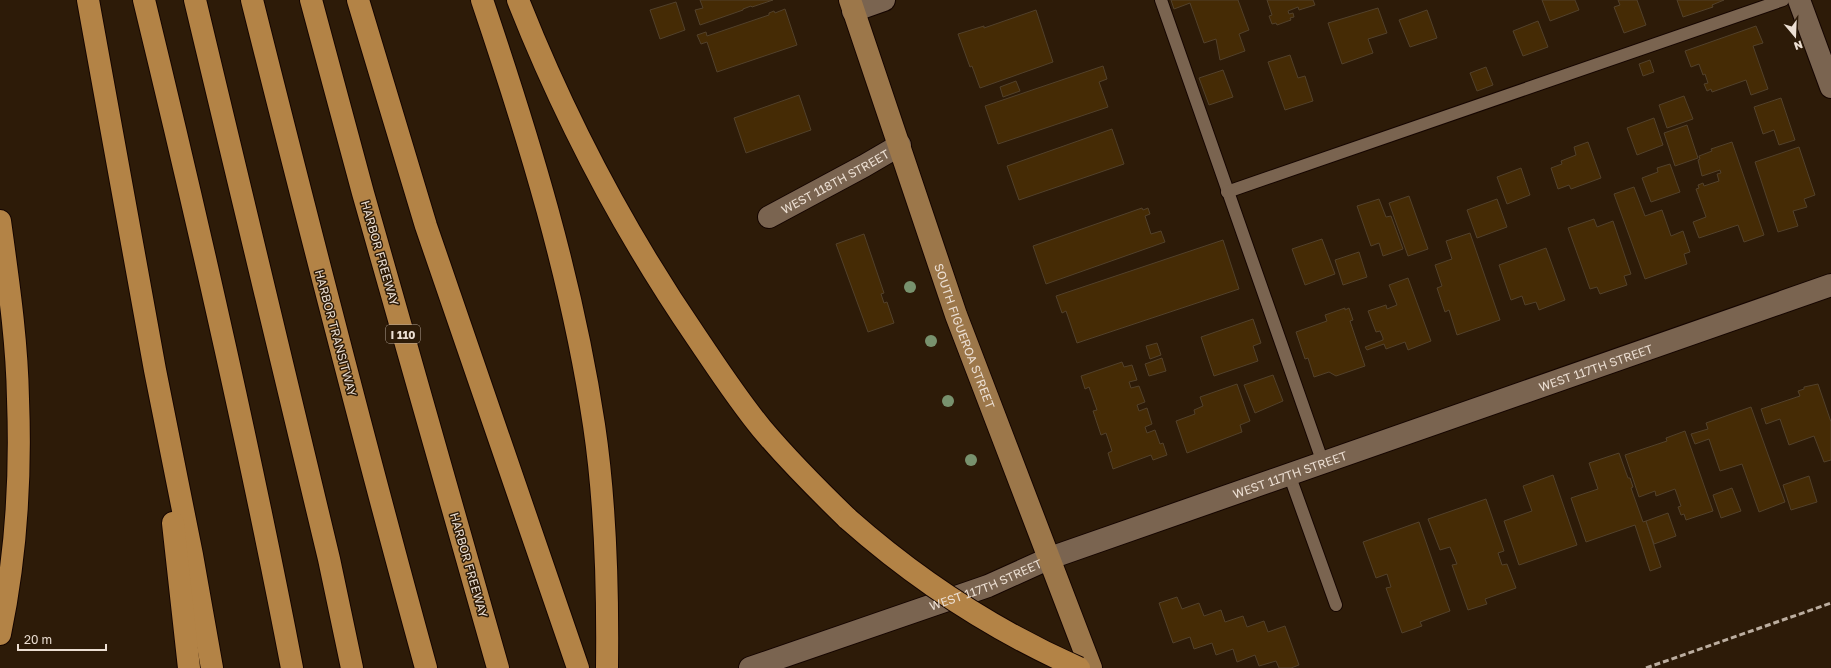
<svg xmlns="http://www.w3.org/2000/svg" width="1831" height="668" font-family="'Golos Text',sans-serif">
<style>
.building{fill:#452b05;stroke:#52412b}
.lines{fill:none;stroke-linecap:round;stroke-linejoin:round}
.service-casing{stroke:#150500;stroke-width:14}
.minor-casing{stroke:#150500;stroke-width:24}
.tertiary-casing{stroke:#150500;stroke-width:24}
.primary-casing{stroke:#150500;stroke-width:24}
.motorway-casing{stroke:#150500;stroke-width:24}
.service{stroke:#7a6450;stroke-width:12}
.minor{stroke:#7a6450;stroke-width:22}
.tertiary{stroke:#7a6450;stroke-width:22}
.primary{stroke:#9c774a;stroke-width:22}
.motorway{stroke:#b38346;stroke-width:22}
.rail{stroke:#bbad9f;stroke-width:3;stroke-dasharray:6 3;stroke-linecap:butt}
.motorway-bridge-casing{stroke:#150500;stroke-width:24;stroke-linecap:butt}
.motorway-bridge{stroke:#b38346;stroke-width:22}
.tree{fill:#78926e}
.labels{text-anchor:middle;dominant-baseline:central;stroke-width:3;stroke-linejoin:round;paint-order:stroke}
.shield{fill:#2d1b08;stroke:#b3a496;stroke-width:1}
.shield-label{font-size:11px;font-weight:bold;fill:#ecdfd3}
.street-label{font-size:12px;fill:#ecdfd3;stroke:#2d1b08}
</style>
<rect width="100%" height="100%" fill="#2d1b08"/>
<!-- building -->
<g class="building">
<path d="M700 0H773L752 7 751 6 743 9V10L700 25 695 10 703 8Z"/>
<path d="M1171 0H1238L1249 30 1239 34 1245 51 1220 60 1216 39 1204 43 1190 3 1174 9Z"/>
<path d="M1267 0H1313L1315 5 1299 10 1298 7 1288 11 1289 14 1293 13 1294 17 1290 18 1291 20 1277 25 1276 23 1272 24 1269 16 1272 15Z"/>
<path d="M1542 0H1575L1579 10 1550 21Z"/>
<path d="M1618 0H1637L1646 25 1624 33 1614 7 1620 5Z"/>
<path d="M1677 0H1724L1712 5 1713 7 1683 17Z"/>
<path d="M676 2 685 30 660 39 650 10Z"/>
<path d="M1378 8 1387 33 1368 39 1373 53 1342 64 1328 23Z"/>
<path d="M785 9 797 45 717 72 707 42 701 44 697 35 706 32 707 36 769 15V13L774 11 775 13Z"/>
<path d="M1036 10 1053 62 980 88 972 66 970 67 958 34 984 26V28Z"/>
<path d="M1427 10 1437 38 1410 47 1399 20Z"/>
<path d="M1538 21 1548 47 1523 56 1513 31Z"/>
<path d="M1756 26 1763 43 1753 46 1768 89 1751 95 1746 80 1712 92 1711 89 1707 91 1704 84 1708 83 1705 74 1703 75 1699 64 1691 67 1685 51Z"/>
<path d="M1290 55 1298 78 1305 76 1313 101 1285 110 1268 62Z"/>
<path d="M1650 60 1654 72 1643 76 1639 64Z"/>
<path d="M1103 66 1107 79 1099 82 1108 107 998 144 985 106Z"/>
<path d="M1486 67 1493 85 1477 91 1470 73Z"/>
<path d="M1223 70 1233 97 1209 105 1199 78Z"/>
<path d="M1016 81 1020 91 1003 97 1000 87Z"/>
<path d="M799 95 811 130 746 153 734 118Z"/>
<path d="M1684 96 1693 119 1667 128 1659 105Z"/>
<path d="M1781 98 1795 140 1779 145 1774 130 1763 134 1754 107Z"/>
<path d="M1654 118 1663 145 1637 155 1627 128Z"/>
<path d="M1687 125 1698 158 1675 166 1664 133Z"/>
<path d="M1112 129 1124 164 1019 200 1007 166Z"/>
<path d="M1588 142 1601 178 1571 189 1569 185 1558 189 1551 168 1562 164 1561 161 1576 155 1574 147Z"/>
<path d="M1732 142 1764 235 1744 242 1738 225 1699 238 1693 222 1706 217 1696 189 1699 188 1698 185 1703 183 1704 186 1719 181 1717 174 1721 173 1720 170 1702 176 1698 160 1700 159 1699 156 1712 151 1711 149Z"/>
<path d="M1799 147 1815 195 1804 199 1807 207 1793 211 1798 226 1778 232 1755 162Z"/>
<path d="M1670 164 1680 192 1651 202 1642 178 1658 172 1657 168Z"/>
<path d="M1521 168 1530 195 1507 204 1497 177Z"/>
<path d="M1634 187 1645 216 1662 210 1671 236 1683 231 1690 252 1684 254 1687 264 1645 279 1614 194Z"/>
<path d="M1409 196 1428 249 1408 256 1389 203Z"/>
<path d="M1379 199 1386 217 1391 216 1403 249 1383 256 1379 243 1371 246 1357 206Z"/>
<path d="M1497 199 1507 227 1477 238 1467 210Z"/>
<path d="M1142 208 1143 210 1148 208 1150 214 1145 216 1151 234 1161 231 1165 242 1046 284 1033 246Z"/>
<path d="M1594 219 1597 227 1613 221 1631 274 1624 276 1627 285 1600 294 1597 287 1590 289 1568 228Z"/>
<path d="M1470 233 1500 320 1457 335 1449 310 1445 312 1437 288 1442 286 1435 265 1452 259 1446 241Z"/>
<path d="M864 234 884 293 881 294 884 303 887 302 894 323 868 332 836 244Z"/>
<path d="M1322 239 1335 274 1305 285 1292 249Z"/>
<path d="M1223 240 1239 289 1077 343 1066 311 1062 313 1056 296Z"/>
<path d="M1546 248 1565 300 1539 310 1536 302 1525 305 1522 296 1511 300 1499 265Z"/>
<path d="M1359 252 1367 277 1343 285 1335 260Z"/>
<path d="M1408 278 1431 341 1408 350 1405 342 1386 349 1384 344 1367 350 1365 347 1383 340V338L1380 331 1376 332 1368 311 1386 305 1387 309 1397 305 1389 285Z"/>
<path d="M1345 308V310L1349 308 1353 320 1350 321 1365 366 1336 376 1329 372 1314 377 1308 358 1305 359 1296 332 1327 321 1325 315Z"/>
<path d="M1253 319 1261 343 1253 346 1258 361 1214 376 1201 337Z"/>
<path d="M1157 343 1161 355 1150 359 1146 346Z"/>
<path d="M1162 358 1166 371 1149 376 1145 364Z"/>
<path d="M1122 362 1124 367 1132 365 1137 380 1129 382 1131 388 1139 386 1145 402 1137 405 1139 411 1147 408 1152 424 1145 427 1147 433 1155 430 1160 444 1163 443 1167 455 1153 460 1151 455 1113 469 1108 453 1112 451 1106 433 1101 435 1093 411 1097 410 1089 387 1085 389 1081 376Z"/>
<path d="M1273 375 1283 401 1255 413 1244 385Z"/>
<path d="M1237 384 1250 421 1240 425 1242 432 1187 453 1176 421 1195 414 1194 410 1203 406 1200 397Z"/>
<path d="M1818 384 1831 422V460L1824 462 1814 436 1789 445 1780 419 1766 424 1761 409 1800 396 1798 391 1804 389V387Z"/>
<path d="M1751 407 1785 502 1759 512 1742 464 1720 471 1709 439 1695 444 1691 434 1708 429 1706 423Z"/>
<path d="M1685 431 1713 511 1686 520 1684 514 1681 515 1678 507 1681 506 1675 489 1656 496 1655 491 1639 497 1625 455 1667 441 1666 438Z"/>
<path d="M1619 453 1628 478H1630L1633 487 1631 488 1643 522 1646 521 1661 567 1650 571 1635 525 1586 542 1571 498 1598 489 1589 463Z"/>
<path d="M1553 475 1577 545 1519 565 1504 521 1532 511 1523 486Z"/>
<path d="M1809 476 1817 502 1791 510 1783 485Z"/>
<path d="M1732 488 1741 511 1721 518 1713 495Z"/>
<path d="M1486 499 1504 551 1498 553 1502 565 1507 564 1516 588 1485 599 1487 604 1468 610 1452 565 1457 564 1450 547 1440 550 1428 519Z"/>
<path d="M1668 513 1676 536 1654 544 1646 521Z"/>
<path d="M1419 522 1450 611 1420 622 1422 626 1402 633 1386 588 1391 587 1387 574 1376 578 1363 542Z"/>
<path d="M1177 597 1182 609 1199 603 1204 616 1221 610 1225 622 1243 616 1247 627 1264 621 1268 632 1285 626 1299 665 1291 668H1279L1276 661 1259 666 1255 655 1237 662 1233 649 1216 655 1212 643 1194 649 1190 637 1173 643 1159 603Z"/>
</g>
<g class="lines">
<!-- service casing -->
<g class="service-casing">
<g id="service">
<path d="M1161 0 1323 463"/>
<path d="M1227 192 1783 0"/>
<path d="M1289 474 1336 605"/>
</g>
</g>
<!-- minor casing -->
<g class="minor-casing">
<g id="minor">
<path d="M1799 0 1831 87"/>
<path d="M853 11 884 0"/>
<path id="s1" d="M769 217 864 166 900 145"/>
<path id="s2" d="M750 668 988 586 1050 558"/>
</g>
</g>
<!-- tertiary casing -->
<g class="tertiary-casing">
<g id="tertiary">
<path id="s3" d="M1050 558 1831 285"/>
</g>
</g>
<!-- primary casing -->
<g class="primary-casing">
<g id="primary">
<path id="s4" d="M850 0 956 315 1091 668"/>
</g>
</g>
<!-- motorway casing -->
<g class="motorway-casing">
<g id="motorway">
<path d="M88 0 155 370 192 555 212 668"/>
<path d="M144 0C198 222 249 444 292 668"/>
<path d="M195 0 329 559 352 668"/>
<path d="M252 0C308 223 365 446 426 668"/>
<path d="M311 0 363 193 498 668"/>
<path d="M358 0 426 226 578 668"/>
<path d="M482 0C529 139 572 279 594 425 606 505 608 587 607 668"/>
<path d="M518 0C565 119 625 233 697 338 718 369 738 400 762 429 789 461 818 490 848 519"/>
<path d="M0 221C8 280 17 339 18 399 21 477 16 557 0 634"/>
<path d="M173 523 189 668"/>
</g>
</g>
<!-- service -->
<use href="#service" class="service"/>
<!-- minor -->
<use href="#minor" class="minor"/>
<!-- tertiary -->
<use href="#tertiary" class="tertiary"/>
<!-- primary -->
<use href="#primary" class="primary"/>
<!-- motorway -->
<use href="#motorway" class="motorway"/>
<!-- rail -->
<path class="rail" d="M1646 668 1831 603"/>
<!-- motorway-bridge casing -->
<g class="motorway-bridge-casing">
<path id="motorway-bridge" d="M848 519C917 580 995 631 1079 668"/>
</g>
<!-- motorway-bridge -->
<use href="#motorway-bridge" class="motorway-bridge"/>
</g>
<!-- trees -->
<g class="tree">
<circle cx="910" cy="287" r="6"/>
<circle cx="931" cy="341" r="6"/>
<circle cx="948" cy="401" r="6"/>
<circle cx="971" cy="460" r="6"/>
</g>
<g class="labels">
<!-- shield labels -->
<rect class="shield" x="386" y="325" width="34" height="18" rx="3"/>
<g class="shield-label">
<text x="403" y="334">I 110</text>
</g>
<!-- street labels -->
<g class="street-label">
<text stroke="none"><textPath href="#s1" startOffset="75">WEST 118TH STREET</textPath></text>
<text transform="translate(380 253) rotate(74)">HARBOR FREEWAY</text>
<text transform="translate(336 333) rotate(75)">HARBOR TRANSITWAY</text>
<text stroke="none"><textPath href="#s4" startOffset="355">SOUTH FIGUEROA STREET</textPath></text>
<text stroke="none"><textPath href="#s3" startOffset="578">WEST 117TH STREET</textPath></text>
<text stroke="none"><textPath href="#s3" startOffset="254">WEST 117TH STREET</textPath></text>
<text transform="translate(469 565) rotate(74)">HARBOR FREEWAY</text>
<text stroke="none"><textPath href="#s2" startOffset="250">WEST 117TH STREET</textPath></text>
</g>
</g>
<!-- north arrow -->
<g transform="translate(1795 36) rotate(161)" stroke="#2d1b08" stroke-width="3" paint-order="stroke">
<path d="M0-3L7 15L0 10L-7 15Z" fill="#ecdfd3"/>
<text y="-6" font-size="11" font-weight="bold" text-anchor="middle" fill="#ecdfd3">N</text>
</g>
<!-- scale -->
<path d="M18 644v6h88v-6" fill="none" stroke="#ecdfd3" stroke-width="2"/>
<text x="24" y="644" font-size="12" fill="#ecdfd3" stroke="#2d1b08" stroke-width="3" paint-order="stroke">20 m</text>
</svg>
